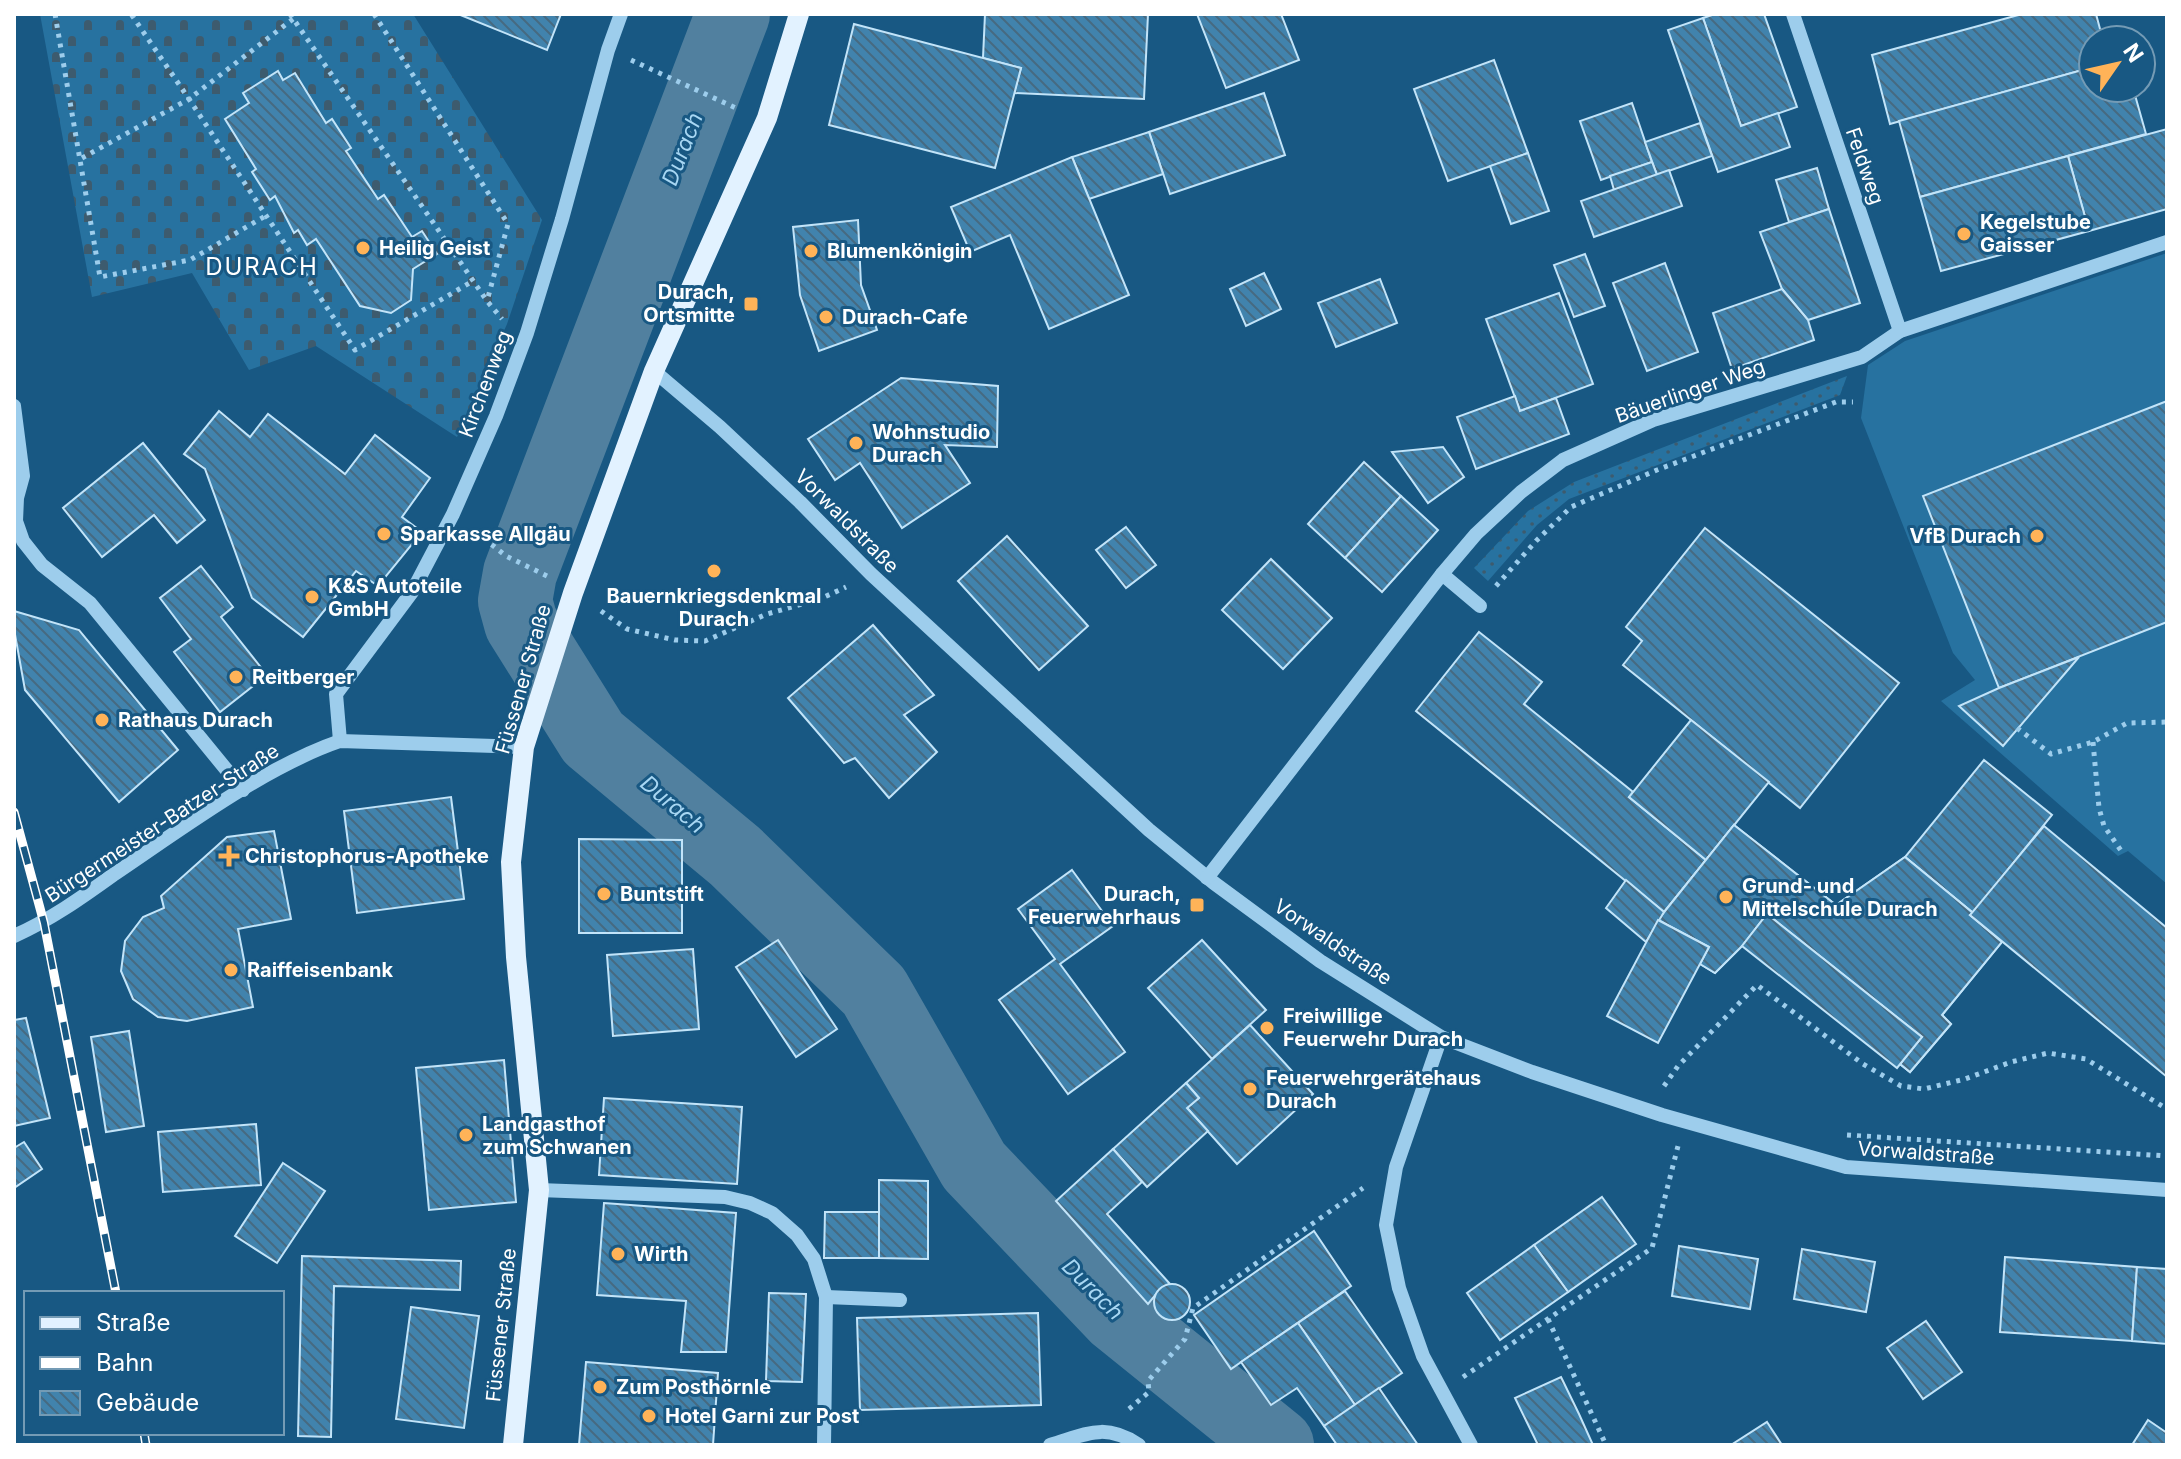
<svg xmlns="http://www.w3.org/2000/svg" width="2181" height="1459" font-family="Inter,sans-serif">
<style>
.green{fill:url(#green-dots)}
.cemetery{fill:url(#cemetery-stones);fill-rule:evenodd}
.pitch{fill:#2772a0}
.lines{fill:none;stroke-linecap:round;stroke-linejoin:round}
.river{stroke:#51809f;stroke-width:74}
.building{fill:url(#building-back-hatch);stroke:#c2e4f9;stroke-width:2;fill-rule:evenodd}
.path{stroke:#9dcdec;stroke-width:5;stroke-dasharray:4 6;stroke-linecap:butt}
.minor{stroke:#9dcdec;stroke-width:14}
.major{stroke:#e2f2ff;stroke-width:20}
.rail-casing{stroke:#fff;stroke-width:9}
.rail{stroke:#185883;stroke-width:6;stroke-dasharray:18;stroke-linecap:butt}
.poi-dot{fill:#ffb358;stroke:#185883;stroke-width:3}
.labels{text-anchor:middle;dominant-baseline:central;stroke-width:6;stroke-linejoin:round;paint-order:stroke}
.street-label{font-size:20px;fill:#fff;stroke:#185883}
.poi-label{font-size:20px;font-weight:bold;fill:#fff;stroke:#185883;text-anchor:start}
.water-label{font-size:22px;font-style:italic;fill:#a8d7f3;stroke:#185883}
.quarter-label{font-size:24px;letter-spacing:2px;fill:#fff;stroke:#185883}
</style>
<defs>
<pattern id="green-dots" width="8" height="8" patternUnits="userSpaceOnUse" patternTransform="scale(2)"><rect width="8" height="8" fill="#2772a0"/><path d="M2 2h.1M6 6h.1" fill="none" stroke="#3d5b6e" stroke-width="1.8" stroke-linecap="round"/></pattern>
<pattern id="cemetery-stones" width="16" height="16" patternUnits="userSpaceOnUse" patternTransform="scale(2)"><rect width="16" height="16" fill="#2772a0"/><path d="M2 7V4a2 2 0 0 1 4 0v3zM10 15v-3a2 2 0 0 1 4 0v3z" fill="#3d5b6e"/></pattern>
<pattern id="building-back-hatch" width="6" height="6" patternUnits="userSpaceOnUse" patternTransform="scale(2)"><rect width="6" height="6" fill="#4183ad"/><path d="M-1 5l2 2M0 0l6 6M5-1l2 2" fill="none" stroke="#466a81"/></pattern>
</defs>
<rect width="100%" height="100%" fill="#185883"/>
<!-- green -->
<path class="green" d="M1847 376 1840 395 1569 499 1537 525 1488 581 1474 568 1528 511 1574 482Z"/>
<!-- cemetery -->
<path class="cemetery" d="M40 14H413L542 220 507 324 457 437 316 346 249 370 192 273 92 297ZM277 71 283 80 295 73 326 123 332 119 351 148 346 151 378 199 385 195 412 237 437 254 413 269 411 300 391 313 360 306 316 239 307 244 298 230 294 232 275 196 270 199 252 172 256 169 225 119 249 103 244 93Z"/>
<!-- pitch -->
<path class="pitch" d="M2167 253V884L2128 851 2118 856 1941 701 1975 680 1953 653 1861 418 1868 365 1905 341Z"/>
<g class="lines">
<!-- river -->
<path class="river" d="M733 14 520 573 515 601 521 623 593 738 735 856 874 991 974 1166 1117 1316 1277 1445"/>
</g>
<!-- building -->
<g class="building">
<path d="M458 14H561L547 50Z"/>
<path d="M985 14H1148L1144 99 1014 93 1021 68 983 58Z"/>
<path d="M1197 14H1281L1299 60 1226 88Z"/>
<path d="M1715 14H1764L1797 107 1741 126 1703 18Z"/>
<path d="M2022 14H2096L2103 40H2093V67L1890 124 1872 55Z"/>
<path d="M1703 18 1741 126 1778 113 1790 147 1718 172 1668 30Z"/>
<path d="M854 24 1021 68 995 168 829 125Z"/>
<path d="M1494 60 1528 153 1448 181 1414 89Z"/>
<path d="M2093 67V88H2133L2146 134 1920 197 1899 121Z"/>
<path d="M278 71 283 80 295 73 326 123 332 119 351 148 346 151 378 199 384 195 412 237 422 231 437 254 413 269 411 300 391 313 360 306 316 239 307 245 298 230 294 233 275 196 270 200 252 172 256 169 225 119 249 103 243 93Z"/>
<path d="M1264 93 1285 155 1170 194 1149 132Z"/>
<path d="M1632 103 1652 162 1601 180 1580 121Z"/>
<path d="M1700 123 1712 156 1657 175 1645 142Z"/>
<path d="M2167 129V209L2089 231 2068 156Z"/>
<path d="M1149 132 1163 174 1089 199 1072 157Z"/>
<path d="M1528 153 1549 211 1511 224 1490 166Z"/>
<path d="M2068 156 2089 231 1941 271 1920 197Z"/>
<path d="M1072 157 1129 295 1049 329 1010 235 970 252 951 207Z"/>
<path d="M1652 162 1657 175 1614 190 1610 176Z"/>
<path d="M1817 168 1829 209 1789 222 1776 180Z"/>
<path d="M1669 170 1682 206 1594 237 1581 201Z"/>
<path d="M1829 209 1860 303 1808 320 1782 289 1760 232Z"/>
<path d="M858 220 861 285 877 330 819 351 800 295 793 227Z"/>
<path d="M1585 254 1605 306 1574 317 1554 265Z"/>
<path d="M1665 263 1698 352 1647 371 1613 283Z"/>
<path d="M1264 273 1281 309 1246 326 1230 289Z"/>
<path d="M1380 279 1397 323 1336 347 1318 303Z"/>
<path d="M1782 289 1808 320 1814 340 1732 369 1713 313Z"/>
<path d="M1559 293 1593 384 1520 411 1486 319Z"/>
<path d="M901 378 998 386 997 447 945 445 970 483 902 528 860 463 835 480 808 439Z"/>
<path d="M1515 396 1520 411 1556 398 1569 434 1476 469 1457 417Z"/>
<path d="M2167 401V622L1999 688 1923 496Z"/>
<path d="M219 411 250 437 268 414 345 474 375 435 430 478 402 517 422 532 378 586 356 571 303 637 252 598 205 469 184 454Z"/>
<path d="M143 443 205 520 177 543 154 515 102 557 63 508Z"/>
<path d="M1443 447 1464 477 1428 503 1392 452Z"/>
<path d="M1364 462 1401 496 1345 558 1308 524Z"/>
<path d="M1401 496 1438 530 1382 592 1345 558Z"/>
<path d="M1126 527 1156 565 1126 588 1096 550Z"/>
<path d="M1705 528 1899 683 1800 808 1623 665 1642 641 1626 627Z"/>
<path d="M1007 536 1088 626 1039 670 958 581Z"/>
<path d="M1271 559 1332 618 1283 669 1222 610Z"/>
<path d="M201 566 233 607 221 617 267 675 220 712 174 652 191 639 160 598Z"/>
<path d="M14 611 79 630 178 750 119 802 25 690 14 629Z"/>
<path d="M873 625 934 695 904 715 937 752 889 798 855 758 844 763 788 698Z"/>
<path d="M1479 632 1542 682 1524 704 1633 792 1629 797 1706 860 1664 912 1416 711Z"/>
<path d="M2079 657 2003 746 1959 706 1999 688Z"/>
<path d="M1691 720 1769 782 1706 860 1629 797Z"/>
<path d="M1984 760 2052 815 1973 913 1905 857Z"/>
<path d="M451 797 464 899 357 913 344 811Z"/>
<path d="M1734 825 1836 905 1905 857 1973 913 1970 915 2002 942 1942 1015 1951 1024 1910 1072 1900 1064 1922 1037 1767 914 1742 946 1715 973 1700 964 1709 947 1658 920ZM1940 932 1900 982 1874 959 1893 938Z"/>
<path d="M1734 825 1836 905 1905 857 1973 913 1970 915 2002 942 1942 1015 1951 1024 1910 1072 1900 1064 1922 1037 1767 914 1742 946 1715 973 1700 964 1709 947 1658 920Z"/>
<path d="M2044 826 2167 928V1077L1970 915Z"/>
<path d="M274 831 291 919 238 929 253 1007 187 1021 158 1017 133 999 121 971 125 941 143 917 164 908 161 896 227 837Z"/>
<path d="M579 839 682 840V933H579Z"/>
<path d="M1072 870 1113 926 1060 964 1125 1052 1068 1094 999 1000 1055 959 1018 909Z"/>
<path d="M1626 880 1664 912 1646 942 1606 908Z"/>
<path d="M1767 914 1922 1037 1897 1068 1742 946Z"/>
<path d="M1658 920 1709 947 1658 1043 1607 1016Z"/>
<path d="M778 940 837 1029 796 1057 736 967Z"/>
<path d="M1202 940 1266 1010 1212 1059 1148 988Z"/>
<path d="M693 949 699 1029 613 1036 607 955Z"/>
<path d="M26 1018 50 1118 14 1126V1020Z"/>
<path d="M1250 1025 1313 1094 1237 1164 1187 1108 1199 1098 1186 1083Z"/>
<path d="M129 1031 144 1126 106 1132 91 1037Z"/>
<path d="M504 1060 516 1202 429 1210 416 1068Z"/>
<path d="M1186 1083 1199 1098 1187 1108 1208 1131 1147 1187 1113 1149Z"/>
<path d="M604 1098 742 1107 737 1184 599 1175Z"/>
<path d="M256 1124 261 1185 163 1192 158 1132Z"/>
<path d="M24 1142 42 1169 14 1188V1148Z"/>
<path d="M1113 1149 1142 1182 1107 1214 1170 1284 1161 1288 1148 1304 1056 1201Z"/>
<path d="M283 1163 325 1191 277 1263 235 1236Z"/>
<path d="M879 1180 928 1181V1259L879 1258Z"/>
<path d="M1602 1197 1636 1244 1568 1292 1534 1245Z"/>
<path d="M604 1203 736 1213 726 1352H681L686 1301 597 1295Z"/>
<path d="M825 1212H879V1258H824Z"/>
<path d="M1314 1231 1351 1286 1231 1369 1194 1315Z"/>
<path d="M1534 1245 1568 1292 1500 1340 1467 1293Z"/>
<path d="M1679 1246 1758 1259 1750 1309 1672 1296Z"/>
<path d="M1802 1249 1875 1262 1866 1312 1794 1299Z"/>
<path d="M302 1256 461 1261 460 1290 334 1286 331 1437 298 1436Z"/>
<path d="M2005 1257 2137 1267 2132 1341 2000 1332Z"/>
<path d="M2137 1267 2167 1269V1344L2132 1341Z"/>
<circle cx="1172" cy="1302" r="18"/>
<path d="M1345 1291 1402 1373 1355 1405 1298 1323Z"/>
<path d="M769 1293 806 1294 802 1382 766 1381Z"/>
<path d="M411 1307 479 1316 464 1428 396 1419Z"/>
<path d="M1038 1313 1041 1405 860 1410 857 1318Z"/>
<path d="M1926 1321 1962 1372 1923 1399 1887 1348Z"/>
<path d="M1298 1323 1355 1405 1324 1426 1297 1388 1271 1405 1241 1362Z"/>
<path d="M586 1362 718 1373 713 1445H579Z"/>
<path d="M1561 1377 1579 1414 1593 1445H1538L1515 1398Z"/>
<path d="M1379 1388 1418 1445H1337L1324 1426Z"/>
<path d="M2148 1420 2167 1433V1445H2132Z"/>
<path d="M1767 1422 1782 1445H1731Z"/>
</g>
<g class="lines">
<!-- path -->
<g class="path">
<path d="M55 14 100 277 190 260 267 215"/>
<path d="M290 14 487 301 502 319"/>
<path d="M374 14 508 224 487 301"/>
<path d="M293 19 189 99 355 350 473 281"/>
<path d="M631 60 738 109"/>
<path d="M82 158 189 99 131 14"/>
<path d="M476 532 506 556 549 577"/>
<path d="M1496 586 1536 541 1571 507 1657 470 1836 402H1853"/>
<path d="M601 611 627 629 675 640 705 641 767 614 820 599 846 587"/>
<path d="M2017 728 2051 754 2093 742 2127 723 2167 722"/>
<path d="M2093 742 2099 808 2104 826 2122 852"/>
<path d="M1664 1086 1678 1066 1757 985 1863 1064 1901 1086 1924 1089 1965 1079 2011 1062 2048 1053 2086 1059 2167 1109"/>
<path d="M1847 1135 2167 1156"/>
<path d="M1548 1319 1606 1445"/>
<path d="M1463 1377 1652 1248 1678 1146"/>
<path d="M1129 1409 1149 1392 1148 1381 1185 1339 1193 1308 1363 1188"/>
</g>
<!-- minor -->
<g class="minor">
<path d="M1793 14 1900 331"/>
<path d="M654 371 720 427 800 502 871 574 1149 830 1214 883 1320 961 1441 1037 1532 1072 1662 1115 1846 1167 2167 1190"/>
<path d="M14 406 23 476 17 498 16 521 23 541 42 565 90 603 243 790"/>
<path d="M1442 574 1480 606"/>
<path d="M340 741 336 694 412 592 453 514 496 416 527 333 562 219 608 50 621 14"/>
<path d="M1207 878 1442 574 1476 534 1521 492 1563 460 1653 420 1862 357 1900 331 2167 242"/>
<path d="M14 936C50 920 81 898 113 875 180 830 264 767 340 741L524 747"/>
<path d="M1441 1037 1396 1167 1386 1225 1399 1288 1423 1356 1471 1445"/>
<path d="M539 1190 725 1197 750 1203 772 1213 797 1235 814 1259 826 1297 824 1445"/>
<path d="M826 1297 900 1300"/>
<path d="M1050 1445C1087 1434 1104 1422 1139 1445"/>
</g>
<!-- major -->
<path class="major" d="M513 1445 539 1190 516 957 511 862 524 747 573 593 654 371 767 118 799 14"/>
<!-- rail casing -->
<g class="rail-casing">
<g id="rail">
<path d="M14 812 44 923 116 1293"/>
<path d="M144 1433 146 1445"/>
</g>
</g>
<!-- rail -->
<use href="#rail" class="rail"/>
</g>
<!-- markers -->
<g class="poi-dot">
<circle cx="1964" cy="234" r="8"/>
<circle cx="363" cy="248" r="8"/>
<circle cx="811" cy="251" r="8"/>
<rect x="743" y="296" width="16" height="16" rx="4"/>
<circle cx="826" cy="317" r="8"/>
<circle cx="856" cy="443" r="8"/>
<circle cx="384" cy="534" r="8"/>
<circle cx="2037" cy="536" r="8"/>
<circle cx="714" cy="571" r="8"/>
<circle cx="312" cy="597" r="8"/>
<circle cx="236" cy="677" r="8"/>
<circle cx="102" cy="720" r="8"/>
<path d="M225 844h8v8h8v8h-8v8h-8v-8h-8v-8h8z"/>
<circle cx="604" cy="894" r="8"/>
<circle cx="1726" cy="897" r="8"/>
<rect x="1189" y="897" width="16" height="16" rx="4"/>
<circle cx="231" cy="970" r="8"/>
<circle cx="1267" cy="1028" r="8"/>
<circle cx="1250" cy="1089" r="8"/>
<circle cx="466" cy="1135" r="8"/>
<circle cx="618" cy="1254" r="8"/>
<circle cx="600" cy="1387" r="8"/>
<circle cx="649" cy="1416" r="8"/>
</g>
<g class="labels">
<!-- street labels -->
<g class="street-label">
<text transform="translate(1865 166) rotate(71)">Feldweg</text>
<text transform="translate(485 384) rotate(-69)">Kirchenweg</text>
<text transform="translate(1690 391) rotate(-19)">Bäuerlinger Weg</text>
<text transform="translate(847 521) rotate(45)">Vorwaldstraße</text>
<text transform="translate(523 679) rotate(-74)">Füssener Straße</text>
<text transform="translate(162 823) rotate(-33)">Bürgermeister-Batzer-Straße</text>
<text transform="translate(1333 942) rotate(34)">Vorwaldstraße</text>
<text transform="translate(1926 1153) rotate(4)">Vorwaldstraße</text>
<text transform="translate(501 1325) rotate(-84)">Füssener Straße</text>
</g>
<!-- poi labels -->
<g class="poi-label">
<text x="1980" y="222">Kegelstube<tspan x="1980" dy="23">Gaisser</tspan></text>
<text x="379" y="248">Heilig Geist</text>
<text x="827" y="251">Blumenkönigin</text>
<text x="735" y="292" text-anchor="end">Durach,<tspan x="735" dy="23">Ortsmitte</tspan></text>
<text x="842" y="317">Durach-Cafe</text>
<text x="872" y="432">Wohnstudio<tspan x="872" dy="23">Durach</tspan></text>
<text x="400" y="534">Sparkasse Allgäu</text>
<text x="2021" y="536" text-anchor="end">VfB Durach</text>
<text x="328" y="586">K&amp;S Autoteile<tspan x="328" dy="23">GmbH</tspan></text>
<text x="714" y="596" text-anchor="middle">Bauernkriegsdenkmal<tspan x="714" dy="23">Durach</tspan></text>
<text x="252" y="677">Reitberger</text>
<text x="118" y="720">Rathaus Durach</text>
<text x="245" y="856">Christophorus-Apotheke</text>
<text x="1742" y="886">Grund- und<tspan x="1742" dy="23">Mittelschule Durach</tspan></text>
<text x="620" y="894">Buntstift</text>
<text x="1181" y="894" text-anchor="end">Durach,<tspan x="1181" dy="23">Feuerwehrhaus</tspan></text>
<text x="247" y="970">Raiffeisenbank</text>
<text x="1283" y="1016">Freiwillige<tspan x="1283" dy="23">Feuerwehr Durach</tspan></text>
<text x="1266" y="1078">Feuerwehrgerätehaus<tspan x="1266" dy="23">Durach</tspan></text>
<text x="482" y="1124">Landgasthof<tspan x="482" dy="23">zum Schwanen</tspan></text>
<text x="634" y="1254">Wirth</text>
<text x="616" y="1387">Zum Posthörnle</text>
<text x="665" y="1416">Hotel Garni zur Post</text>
</g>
<!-- water labels -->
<g class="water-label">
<text transform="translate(682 149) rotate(-69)">Durach</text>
<text transform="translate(673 804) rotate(40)">Durach</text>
<text transform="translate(1093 1289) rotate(45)">Durach</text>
</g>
<!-- quarter labels -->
<g class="quarter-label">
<text x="262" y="266">DURACH</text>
</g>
</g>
<!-- border -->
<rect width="2181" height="1459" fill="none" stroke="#ffffff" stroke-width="32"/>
<!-- legend -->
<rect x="24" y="1291" width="260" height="144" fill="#185883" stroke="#749bb5" stroke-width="2"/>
<rect x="40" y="1317" width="40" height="12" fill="#e2f2ff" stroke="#749bb5" stroke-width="2"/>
<text x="96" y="1331" font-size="24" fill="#ffffff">Straße</text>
<rect x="40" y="1357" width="40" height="12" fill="#ffffff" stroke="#749bb5" stroke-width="2"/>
<text x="96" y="1371" font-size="24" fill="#ffffff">Bahn</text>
<rect x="40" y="1391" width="40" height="24" fill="url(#building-back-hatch)" stroke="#749bb5" stroke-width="2"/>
<text x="96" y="1411" font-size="24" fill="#ffffff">Gebäude</text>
<!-- north arrow -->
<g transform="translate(2117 64) rotate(56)"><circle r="38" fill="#185883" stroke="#749bb5" stroke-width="2"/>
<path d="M0-6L14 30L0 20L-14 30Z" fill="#ffb358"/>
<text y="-12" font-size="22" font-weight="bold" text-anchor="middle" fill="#ffffff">N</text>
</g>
</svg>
